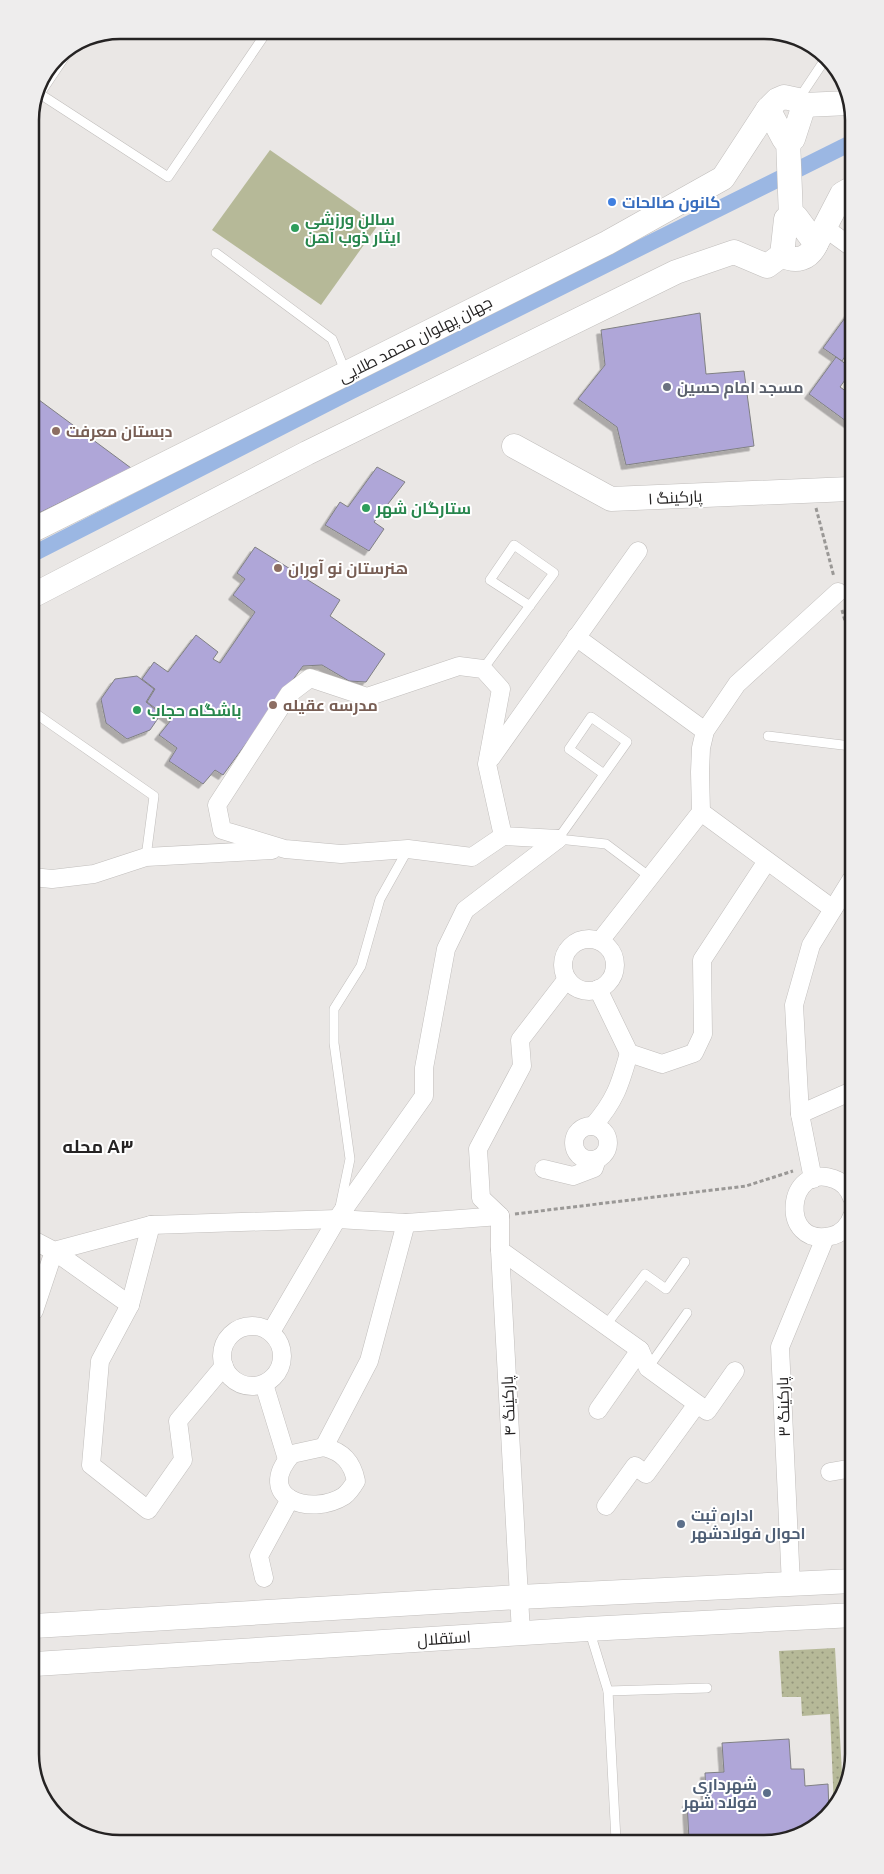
<svg xmlns="http://www.w3.org/2000/svg" width="884" height="1874" font-family="Ubuntu,Cairo,sans-serif">
<style>
.grass{fill:url(#grass-dots)}
.garden{fill:#b6b998}
.lines{fill:none;stroke-linecap:round;stroke-linejoin:round}
.canal{stroke:#9bb7e3;stroke-width:16}
.building{fill:#afa6d8;stroke:#808083;filter:url(#shadow)}
.lane-casing{stroke:#c1bebc;stroke-width:10}
.street-casing{stroke:#c1bebc;stroke-width:19}
.secondary-casing{stroke:#c1bebc;stroke-width:25}
.path{stroke:#9a9896;stroke-width:3;stroke-dasharray:4 2.5;stroke-linecap:butt}
.lane{stroke:#fff;stroke-width:9}
.street{stroke:#fff;stroke-width:18}
.secondary{stroke:#fff;stroke-width:24}
.shop-dot{fill:#3f7fe0;stroke:#fff;stroke-width:2}
.leisure-dot{fill:#2e9e5b;stroke:#fff;stroke-width:2}
.worship-dot{fill:#6b7280;stroke:#fff;stroke-width:2}
.education-dot{fill:#8d6e63;stroke:#fff;stroke-width:2}
.service-dot{fill:#5c6f8a;stroke:#fff;stroke-width:2}
.labels{text-anchor:middle;dominant-baseline:central;stroke-width:4;stroke-linejoin:round;paint-order:stroke}
.shop-label{font-size:16px;font-weight:bold;fill:#366cbe;stroke:#fff;text-anchor:start}
.leisure-label{font-size:16px;font-weight:bold;fill:#27864d;stroke:#fff;text-anchor:start}
.street-label{font-size:16px;fill:#252323;stroke:#fff}
.worship-label{font-size:16px;font-weight:bold;fill:#5b616d;stroke:#fff;text-anchor:start}
.education-label{font-size:16px;font-weight:bold;fill:#785e54;stroke:#fff;text-anchor:start}
.service-label{font-size:16px;font-weight:bold;fill:#4e5e75;stroke:#fff;text-anchor:start}
.neighbourhood-label{font-size:18px;font-weight:bold;fill:#252323;stroke:#fff}
.rim{fill:none;stroke:#252323;stroke-width:2.5}
</style>
<defs>
<pattern id="grass-dots" width="8" height="8" patternUnits="userSpaceOnUse" patternTransform="scale(1.25)"><rect width="8" height="8" fill="#b6b998"/><path d="M2 2h.1M6 6h.1" fill="none" stroke="#94967c" stroke-width="1.8" stroke-linecap="round"/></pattern>
<filter id="shadow"><feDropShadow dx="-4.5" dy="4.5" stdDeviation="0" flood-color="#0004"/></filter>
</defs>
<rect width="100%" height="100%" fill="#eae7e5"/>
<!-- grass -->
<path class="grass" d="M835 1648 843 1791 839 1805 834 1808 830 1714 802 1716 801 1697H782L779 1651Z"/>
<!-- garden -->
<path class="garden" d="M270 150 378 225 321 305 212 230Z"/>
<g class="lines">
<!-- canal -->
<path class="canal" d="M31 555 350 392 849 144"/>
</g>
<!-- building -->
<g class="building">
<path d="M850 311V349L842 361 823 348Z"/>
<path d="M700 313 706 374 744 371 754 446 626 465 617 427 578 399 605 365 601 330Z"/>
<path d="M836 357 850 367V373L840 387 850 394V424L809 394Z"/>
<path d="M31 394 131 468 31 517Z"/>
<path d="M377 467 405 482 374 522 384 529 369 551 325 525 340 502 348 507Z"/>
<path d="M255 547 340 600 330 616 385 654 366 682 349 681 322 665 303 666 223 775 215 770 203 784 169 761 177 748 159 735 171 720 147 702 155 689 142 679 154 662 168 672 196 635 218 652 213 659 220 663 255 612 233 595 245 579 237 573Z"/>
<path d="M137 676 154 689 146 702 161 714 150 730 127 739 106 723 101 699 115 679Z"/>
<path d="M789 1739 791 1769H804L805 1786 828 1784 829 1812 794 1839 689 1840 687 1802 706 1801 705 1773 724 1772 722 1743Z"/>
</g>
<g class="lines">
<!-- lane casing -->
<g class="lane-casing">
<g id="lane">
<path d="M40 94 168 177 268 30"/>
<path d="M39 95 72 46"/>
<path d="M798 100 826 58"/>
<path d="M216 253 332 339 346 373"/>
<path d="M483 669 554 573 514 545 490 580 530 606"/>
<path d="M32 711 154 796 146 857"/>
<path d="M768 736 851 746"/>
<path d="M604 774 569 749 591 717 627 742 558 839 606 844 650 877"/>
<path d="M340 1207 350 1159 334 1043V1009L361 966 380 899 408 849"/>
<path d="M606 1325 645 1274 666 1289 685 1262"/>
<path d="M648 1368 687 1313"/>
<path d="M589 1629 608 1691 616 1840"/>
<path d="M608 1691 707 1688"/>
</g>
</g>
<!-- street casing -->
<g class="street-casing">
<g id="street">
<path d="M825 228 850 246"/>
<path d="M576 637 705 731"/>
<path d="M491 758 638 551"/>
<path d="M701 812 833 909"/>
<path d="M503 836 487 764 501 689 483 669 459 666 367 697 310 678 289 694 217 805 222 830 285 849 341 854 408 849 472 857 503 836 558 839"/>
<path d="M32 877 52 879 94 874 146 857 272 850"/>
<circle cx="589" cy="965" r="26"/>
<path d="M600 941 701 812 700 772 701 748 705 731 737 684 838 592"/>
<path d="M598 989 629 1053 662 1064 694 1053 703 1034 702 960 767 861"/>
<path d="M800 1114 852 1091"/>
<circle cx="591" cy="1143" r="17"/>
<path d="M593 1126C615 1101 620 1085 629 1053"/>
<path d="M544 1169 573 1176 594 1168 597 1159"/>
<path d="M813 1179 800 1114 794 1005 811 945 851 880"/>
<path d="M852 1198C849 1189 843 1182 834 1179 786 1161 778 1248 831 1236 841 1234 849 1226 852 1216"/>
<path d="M500 1216V1250L521 1633"/>
<path d="M500 1216 481 1198 478 1149 522 1066 520 1040 567 979"/>
<path d="M151 1225 130 1305 100 1361 91 1465 148 1510 183 1460 178 1421 224 1366"/>
<path d="M33 1240 54 1251 151 1225 337 1219 406 1223 500 1216"/>
<path d="M500 1250 640 1350 648 1368 707 1411 735 1371"/>
<path d="M34 1311 54 1251 130 1305"/>
<circle cx="252" cy="1356" r="30"/>
<path d="M271 1332 337 1219 424 1096V1068L446 949 465 910 558 839"/>
<path d="M264 1384 287 1459"/>
<path d="M598 1410 640 1350"/>
<path d="M324 1447 369 1361 406 1223"/>
<path d="M324 1447C343 1452 352 1462 356 1481 353 1486 349 1492 344 1496 311 1517 253 1498 292 1454Z"/>
<path d="M830 1472 853 1468"/>
<path d="M606 1506 635 1466 646 1474 697 1404"/>
<path d="M264 1578 259 1556 290 1499"/>
<path d="M791 1585 780 1347 825 1238"/>
</g>
</g>
<!-- secondary casing -->
<g class="secondary-casing">
<g id="secondary">
<path d="M784 97 798 100 804 105 793 139H784L768 109 777 100Z"/>
<path d="M804 105 849 103"/>
<path d="M788 139 791 218"/>
<path d="M796 217 816 244C809 259 796 263 782 255L786 219Z"/>
<path d="M816 244 842 194 849 190"/>
<path d="M514 446 611 499 850 489"/>
<path d="M31 531 607 243 723 178 768 109"/>
<path d="M32 596 307 453 676 272 734 252 767 266 782 255"/>
<path d="M34 1626 519 1597 853 1581"/>
<path d="M35 1664 588 1629 854 1615"/>
</g>
</g>
<!-- path -->
<g class="path">
<path d="M816 508 834 577"/>
<path d="M842 610 851 643"/>
<path d="M515 1214 746 1186 793 1171"/>
</g>
<!-- lane -->
<use href="#lane" class="lane"/>
<!-- street -->
<use href="#street" class="street"/>
<!-- secondary -->
<use href="#secondary" class="secondary"/>
</g>
<!-- markers -->
<circle class="shop-dot" cx="612" cy="202" r="5"/>
<g class="leisure-dot">
<circle cx="295" cy="228" r="5"/>
<circle cx="366" cy="508" r="5"/>
<circle cx="137" cy="710" r="5"/>
</g>
<circle class="worship-dot" cx="667" cy="387" r="5"/>
<g class="education-dot">
<circle cx="56" cy="431" r="5"/>
<circle cx="278" cy="568" r="5"/>
<circle cx="273" cy="705" r="5"/>
</g>
<g class="service-dot">
<circle cx="681" cy="1524" r="5"/>
<circle cx="767" cy="1793" r="5"/>
</g>
<g class="labels">
<!-- shop labels -->
<g class="shop-label">
<text x="622" y="202">کانون صالحات</text>
</g>
<!-- leisure labels -->
<g class="leisure-label">
<text x="305" y="219">سالن ورزشی<tspan x="305" dy="18">ایثار ذوب آهن</tspan></text>
<text x="376" y="508">ستارگان شهر</text>
<text x="147" y="710">باشگاه حجاب</text>
</g>
<!-- street labels -->
<g class="street-label">
<text transform="translate(415 339) rotate(-27)">جهان پهلوان محمد طلایی</text>
<text transform="translate(675 497) rotate(-3)">پارکینگ ۱</text>
<text transform="translate(508 1406) rotate(-93)">پارکینگ ۴</text>
<text transform="translate(783 1407) rotate(-92)">پارکینگ ۳</text>
<text transform="translate(444 1638) rotate(-4)">استقلال</text>
</g>
<!-- worship labels -->
<g class="worship-label">
<text x="677" y="387">مسجد امام حسین</text>
</g>
<!-- education labels -->
<g class="education-label">
<text x="66" y="431">دبستان معرفت</text>
<text x="288" y="568">هنرستان نو آوران</text>
<text x="283" y="705">مدرسه عقیله</text>
</g>
<!-- service labels -->
<g class="service-label">
<text x="691" y="1515">اداره ثبت<tspan x="691" dy="18">احوال فولادشهر</tspan></text>
<text x="757" y="1784" text-anchor="end">شهرداری<tspan x="757" dy="18">فولاد شهر</tspan></text>
</g>
<!-- neighbourhood labels -->
<g class="neighbourhood-label">
<text x="98" y="1146">محله A۳</text>
</g>
</g>
<!-- crop -->
<path d="M0 0H884V1874H0ZM120 39H764A81 81 0 0 1 845 120V1754A81 81 0 0 1 764 1835H120A81 81 0 0 1 39 1754V120A81 81 0 0 1 120 39Z" fill="#eeeded" fill-rule="evenodd"/>
<path class="rim" d="M120 39H764A81 81 0 0 1 845 120V1754A81 81 0 0 1 764 1835H120A81 81 0 0 1 39 1754V120A81 81 0 0 1 120 39Z"/>
</svg>
